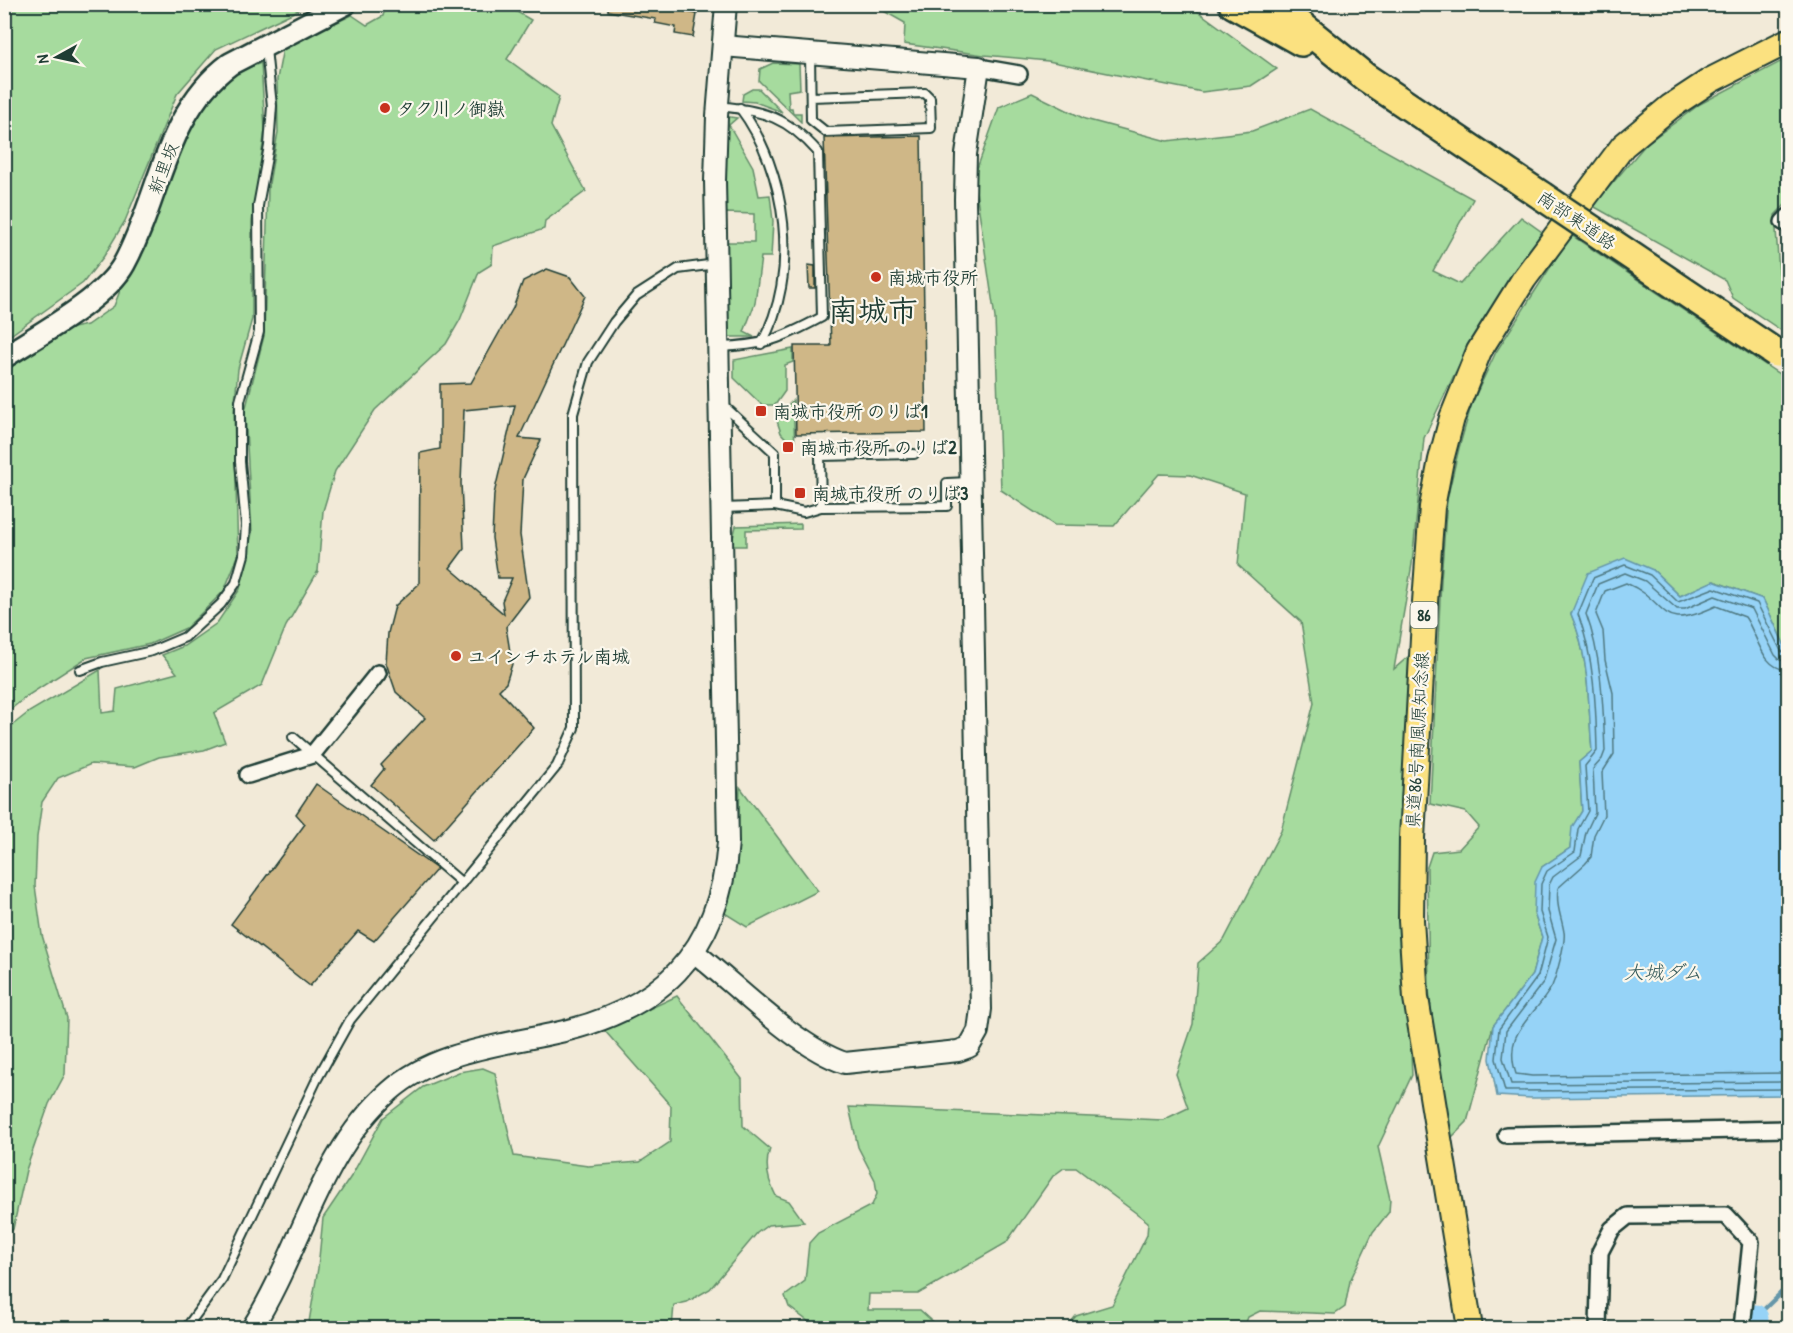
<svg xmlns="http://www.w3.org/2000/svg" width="1793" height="1333" font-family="'Patrick Hand','Klee One',sans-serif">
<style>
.green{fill:#a6db9e;stroke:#628c69;stroke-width:1.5;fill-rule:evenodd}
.water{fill:#96d3f7;stroke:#6697a9;stroke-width:1.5}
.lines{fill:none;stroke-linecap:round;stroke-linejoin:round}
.shore{stroke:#4f7982;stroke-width:1.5}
.stream{stroke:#6697a9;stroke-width:4.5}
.river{stroke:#96d3f7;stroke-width:27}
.building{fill:#cfb787;stroke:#1f3d34;stroke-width:1.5;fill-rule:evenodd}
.service-casing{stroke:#1f3d34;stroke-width:12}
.minor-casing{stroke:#1f3d34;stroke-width:20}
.tertiary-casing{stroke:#1f3d34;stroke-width:24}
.secondary-casing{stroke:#1f3d34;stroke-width:26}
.primary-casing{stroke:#1f3d34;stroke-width:28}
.motorway-casing{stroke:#1f3d34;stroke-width:32}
.service{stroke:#fbf7ec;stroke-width:8}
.minor{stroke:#fbf7ec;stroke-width:15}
.tertiary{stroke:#fbf7ec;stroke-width:20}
.secondary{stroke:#fbf7ec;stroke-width:21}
.primary{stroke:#fbe180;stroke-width:24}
.motorway{stroke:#fbe180;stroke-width:27}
.motorway-bridge-casing{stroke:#1f3d34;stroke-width:32;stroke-linecap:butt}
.motorway-bridge{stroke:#fbe180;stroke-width:27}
.poi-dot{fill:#c8321e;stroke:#fbf7ec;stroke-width:2}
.labels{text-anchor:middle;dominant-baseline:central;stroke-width:4.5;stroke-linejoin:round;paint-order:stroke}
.shield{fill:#fbf7ec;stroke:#61756b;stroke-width:1.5}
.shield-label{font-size:16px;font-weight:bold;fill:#1f3d34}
.poi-label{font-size:18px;font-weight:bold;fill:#1f3d34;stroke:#fbf7ec;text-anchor:start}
.street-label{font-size:18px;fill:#1f3d34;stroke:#fbf7ec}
.water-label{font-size:20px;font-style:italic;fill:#375b5b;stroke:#fbf7ec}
.town-label{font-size:30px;font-weight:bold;fill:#1f3d34;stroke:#fbf7ec}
</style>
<rect width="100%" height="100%" fill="#f2ead8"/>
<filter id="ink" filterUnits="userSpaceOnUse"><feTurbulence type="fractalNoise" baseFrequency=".0167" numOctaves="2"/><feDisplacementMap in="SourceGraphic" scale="12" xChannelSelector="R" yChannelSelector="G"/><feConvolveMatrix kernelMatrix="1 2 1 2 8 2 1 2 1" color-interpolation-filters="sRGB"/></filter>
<g filter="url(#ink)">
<!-- green -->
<g class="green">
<path d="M5 4 309 5 216 49 177 94 125 221 104 256 83 283 5 339Z"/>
<path d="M386 5H505L531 20 507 59 559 97 551 126 586 191 545 221 544 229 493 246 492 264 479 272 460 320 446 344 375 410 335 471 323 511 318 571 286 626 262 685 214 713 225 742 204 750 159 757 135 767 91 764 58 778 42 802 37 837 35 886 42 935 67 1018 65 1074 49 1104 26 1170 13 1229 5 1237V731L29 712 100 670 102 713 115 711 117 689 177 673 162 655 184 646 217 623 240 589 252 533 245 411 264 336 268 189 278 132 277 79 283 48 352 15 367 25 383 16Z"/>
<path d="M873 5H1189L1277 69 1251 86 1202 92 1048 61 984 55 904 44 905 23Z"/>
<path d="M1788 58V202L1775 215 1779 273 1788 292V323L1782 331 1733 298 1725 280 1593 206 1646 144 1700 104Z"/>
<path d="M261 63 265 130 252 222V319L238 369 234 412 238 556 224 591 186 628 150 644 86 658 27 696 5 714V372L58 331 87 325 114 306 187 121 211 91 234 73Z"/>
<path d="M773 63 799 64 800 89 788 91 789 108H792L793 113H801V122L759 81 760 69Z"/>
<path d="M752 89H759L782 112 755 102 742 101 743 94Z"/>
<path d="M1032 93 1085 119 1167 141 1252 131 1310 109 1473 199 1433 271 1460 284 1521 217 1542 232 1467 348 1424 438 1412 564 1394 669 1409 656 1402 853 1412 1075 1378 1147 1390 1199 1389 1212 1373 1232 1350 1281 1345 1307 1335 1314 1260 1311 1248 1317 1244 1328H1066L1076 1316 1112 1305 1147 1235 1148 1222 1076 1168H1064L1053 1176 1006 1243 918 1294H869L868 1310H920L940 1328H817L789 1307 785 1296 805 1281 809 1243 818 1233 872 1205 877 1194 875 1180 858 1147 849 1107 1163 1120 1188 1108 1176 1074 1193 1024 1198 963 1224 940 1281 831 1314 703 1301 622 1238 565 1245 493 1190 475 1159 474 1114 526 1054 525 1001 490 995 318 974 177 999 107Z"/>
<path d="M723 116 737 118 729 125 753 167 759 196 770 195 773 221 771 257H761L755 303 744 332 754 337H726L723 321 720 172ZM725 213 754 214V242H724Z"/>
<path d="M1571 235 1788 380V653L1763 599 1714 581 1680 596 1653 570 1571 614C1590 657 1588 704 1592 751L1579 762 1582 811 1573 827 1570 848 1542 867 1534 913 1542 937 1532 975 1493 1026 1467 1122 1451 1138 1438 1068 1429 990 1427 867 1432 852 1459 849 1479 827 1466 812 1430 804 1441 580 1447 499 1459 448 1472 403 1496 352Z"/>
<path d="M793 349V362L785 365V391L775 405H762L734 378V360Z"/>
<path d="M793 400 795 448 781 433 776 418Z"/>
<path d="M801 524V529L746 530V546H731L736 526Z"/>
<path d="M740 787 818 891 747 927 723 912C739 871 738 830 740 787Z"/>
<path d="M677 996 742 1079 743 1126 770 1149C764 1165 768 1181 776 1196L789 1201 804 1222 768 1225 757 1233 710 1289 687 1302 674 1305 672 1328H308L318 1268 323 1218 352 1175 383 1118 423 1087 459 1072 483 1068 495 1073 514 1156 588 1166 640 1162 670 1142 671 1106 604 1030Z"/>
</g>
<!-- water -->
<path class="water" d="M1625 558 1653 570 1680 596 1713 581 1763 599 1788 653V1095L1532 1098 1497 1096 1490 1059 1493 1026 1532 975 1542 937 1534 913 1535 882 1542 867 1570 848 1572 827 1582 811 1579 762 1592 751C1588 704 1590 657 1571 614L1588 573Z"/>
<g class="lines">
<!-- shore -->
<g class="shore">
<path d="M1788 654 1781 651 1757 603 1714 588 1678 602 1650 575 1625 565 1593 578 1578 614C1594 657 1596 705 1597 751L1585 766 1588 811 1578 829 1575 852 1547 871 1541 884 1540 912 1548 937 1538 976 1499 1029 1496 1059 1505 1091 1788 1089"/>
<path d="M1788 661 1780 660 1775 655 1752 609 1715 596 1685 609H1677L1645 581 1625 573 1598 584 1586 614C1602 657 1603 705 1605 751L1602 759 1593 769 1595 813 1586 832 1581 856 1553 877 1549 885 1548 911 1556 939 1544 981 1506 1031 1503 1058 1511 1084 1788 1082"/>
<path d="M1788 670C1761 669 1758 635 1745 617L1716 606C1656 634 1671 602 1626 583L1605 591 1596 614 1603 631 1605 660 1613 693 1614 754 1602 773 1604 815 1594 835 1591 857 1585 864 1558 888C1556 907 1561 915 1564 932 1566 942 1556 977 1552 986 1534 1019 1502 1030 1516 1074L1532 1076 1788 1073"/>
</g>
<!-- stream -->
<path class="stream" d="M1755 1318 1788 1286"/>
<!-- river -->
<path class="river" d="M1754 1328 1755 1318"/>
</g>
<!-- building -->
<g class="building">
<path d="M608 4H677L676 10 697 14 693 37 675 34 676 27 655 23 656 19 608 11Z"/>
<path d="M921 136 926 432 796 434 794 346H831L824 138Z"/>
<path d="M808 265 815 266V288H809Z"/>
<path d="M547 269 570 277 585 296 519 438 541 440 523 479 520 535 529 597 506 627 512 664 506 683 499 690 534 728 434 840 371 785 384 769 381 765 425 718 396 692 386 663 388 633 395 606 419 584 420 453 440 449V384L471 383 513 308 523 281ZM515 405 494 494 492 538 498 578H512L502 601 504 614 450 568 464 549 461 483 464 410Z"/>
<path d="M316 784 437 869 374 941 358 931 310 986 231 924 305 824 296 814Z"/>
</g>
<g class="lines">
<!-- service casing -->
<g class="service-casing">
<g id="service">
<path d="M810 55 811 120 826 132 931 128 930 98 925 93 811 97"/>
<path d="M719 106C765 111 787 117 818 152L822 317C781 339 766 345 720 347"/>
<path d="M740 108C787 170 801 275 761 344"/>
<path d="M775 506 804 512 821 507 947 506V483L969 482"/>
<path d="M821 507 820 456 914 454"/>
<path d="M723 508 775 506V453L724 406"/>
<path d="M80 670 102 662 152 651 185 637 221 604 236 583 244 555 246 525 240 462V401L259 332 258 206 269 146 272 106 266 49"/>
<path d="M293 737 462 883"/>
<path d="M186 1328 222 1279 317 1079 350 1020 557 766 574 728 573 414 588 362 614 322 636 296 678 269 716 264"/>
</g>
</g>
<!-- minor casing -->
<g class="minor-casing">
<g id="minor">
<path d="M979 67 1019 74"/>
<path d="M1783 222 1788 217"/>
<path d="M248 775 312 755 378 673"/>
<path d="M1506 1135 1788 1129"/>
<path d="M1598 1328 1600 1252 1612 1229 1628 1216 1726 1215 1751 1242 1742 1328"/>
</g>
</g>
<!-- tertiary casing -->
<g class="tertiary-casing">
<g id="tertiary">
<path d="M694 952C736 985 796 1047 845 1063L958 1051 969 1047 978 1031 981 1009 965 199 966 154 979 67 723 46"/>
<path d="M252 1328C301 1251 319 1153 390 1091 434 1052 496 1046 551 1034 659 1012 720 954 728 842L715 181 717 116 726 4"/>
</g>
</g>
<!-- secondary casing -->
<g class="secondary-casing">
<path id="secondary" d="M4 357C38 335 105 299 124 264 160 198 165 112 230 64L345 4"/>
</g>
<!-- primary casing -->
<g class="primary-casing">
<path id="primary" d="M1470 1328 1416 998 1411 920 1412 838 1425 602 1432 507 1441 460 1452 418 1479 351 1524 279 1623 146 1670 107 1711 80 1788 41"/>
</g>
<!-- motorway casing -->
<g class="motorway-casing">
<g id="motorway">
<path d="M1233 4 1301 42"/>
<path d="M1275 4 1365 77 1542 196"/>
</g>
</g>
<!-- service -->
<use href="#service" class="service"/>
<!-- minor -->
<use href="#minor" class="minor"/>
<!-- tertiary -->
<use href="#tertiary" class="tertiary"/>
<!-- secondary -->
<use href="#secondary" class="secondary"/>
<!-- primary -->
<use href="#primary" class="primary"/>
<!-- motorway -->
<use href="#motorway" class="motorway"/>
<!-- motorway-bridge casing -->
<g class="motorway-bridge-casing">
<path id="motorway-bridge" d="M1542 196 1776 353"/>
</g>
<!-- motorway-bridge -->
<use href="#motorway-bridge" class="motorway-bridge"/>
</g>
</g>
<!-- markers -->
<g class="poi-dot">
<circle cx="385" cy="108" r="6"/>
<circle cx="876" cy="277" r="6"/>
<rect x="755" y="405" width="12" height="12" rx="3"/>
<rect x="782" y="441" width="12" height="12" rx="3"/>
<rect x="794" y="487" width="12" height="12" rx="3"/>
<circle cx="456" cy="656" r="6"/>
</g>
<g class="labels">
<!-- shield labels -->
<rect class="shield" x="1410.5" y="602" width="27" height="26" rx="4.5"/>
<g class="shield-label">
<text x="1424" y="615">86</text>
</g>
<!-- poi labels -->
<g class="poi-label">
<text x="397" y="108">タク川ノ御嶽</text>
<text x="888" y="277">南城市役所</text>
<text x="773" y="411">南城市役所 のりば1</text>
<text x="800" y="447">南城市役所 のりば2</text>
<text x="812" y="493">南城市役所 のりば3</text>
<text x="468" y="656">ユインチホテル南城</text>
</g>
<!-- street labels -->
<g class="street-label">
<text transform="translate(163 168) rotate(-69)">新里坂</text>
<text transform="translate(1577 220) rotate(34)">南部東道路</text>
<text transform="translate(1417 740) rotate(-87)">県道86号南風原知念線</text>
</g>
<!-- water labels -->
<g class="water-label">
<text x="1663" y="971">大城ダム</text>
</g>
<!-- town labels -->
<g class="town-label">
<text x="873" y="310">南城市</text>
</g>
</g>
<!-- margin -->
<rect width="1793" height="1333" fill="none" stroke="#fbf7ec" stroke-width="24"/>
<rect x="12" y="12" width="1769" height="1309" fill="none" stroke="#1f3d34" stroke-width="2" filter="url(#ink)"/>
<!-- north arrow -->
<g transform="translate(57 57) rotate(262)" stroke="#fbf7ec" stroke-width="4.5" paint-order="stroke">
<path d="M0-4.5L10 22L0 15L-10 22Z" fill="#1f3d34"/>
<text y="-9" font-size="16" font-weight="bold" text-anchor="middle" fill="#1f3d34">N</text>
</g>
</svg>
